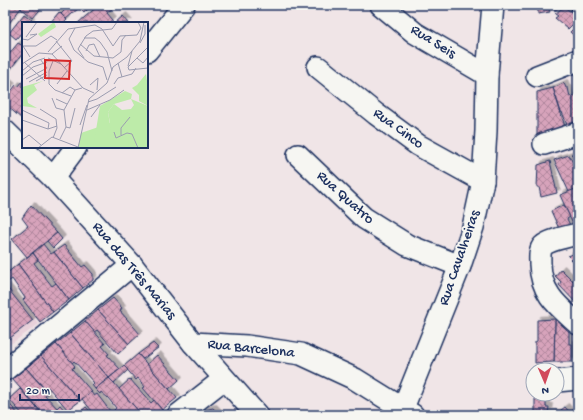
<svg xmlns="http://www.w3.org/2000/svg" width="583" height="420" font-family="'Gochi Hand',sans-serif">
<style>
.built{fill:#e8d1da}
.building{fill:url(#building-cross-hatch);stroke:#1b2f5e;filter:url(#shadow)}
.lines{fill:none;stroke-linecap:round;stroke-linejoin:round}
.minor-casing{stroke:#1b2f5e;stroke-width:24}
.minor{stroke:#f6f6f2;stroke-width:21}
.labels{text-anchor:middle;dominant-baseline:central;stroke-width:4;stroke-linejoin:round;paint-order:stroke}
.street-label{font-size:15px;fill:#1b2f5e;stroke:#f6f6f2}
.inset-road{fill:none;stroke:#9b9cb0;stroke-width:1}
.view{fill:#d62828;fill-opacity:0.15;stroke:#d62828;stroke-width:2}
.inset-edge{fill:none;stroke:#1b2f5e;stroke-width:2}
</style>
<defs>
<pattern id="building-cross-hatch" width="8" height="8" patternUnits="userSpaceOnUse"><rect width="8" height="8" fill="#d7a3bb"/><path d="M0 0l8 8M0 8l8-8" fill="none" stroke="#ae859b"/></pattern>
<filter id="shadow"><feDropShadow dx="3.5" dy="-3.5" stdDeviation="0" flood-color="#0004"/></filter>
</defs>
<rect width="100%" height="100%" fill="#f0e5e7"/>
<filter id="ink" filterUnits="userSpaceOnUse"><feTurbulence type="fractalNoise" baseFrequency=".025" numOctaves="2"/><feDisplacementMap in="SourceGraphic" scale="8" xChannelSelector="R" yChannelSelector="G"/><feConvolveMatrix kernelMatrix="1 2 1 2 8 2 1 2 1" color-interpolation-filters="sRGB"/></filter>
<g filter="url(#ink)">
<!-- built -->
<path class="built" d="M5 282 39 324 5 348Z"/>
<!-- building -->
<g class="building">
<path d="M7 5H17L21 8 5 28V7Z"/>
<path d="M24 5H44L33 18 21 9Z"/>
<path d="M70 5H92L84 13 79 8 66 19 61 14Z"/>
<path d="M99 5H113L114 7 107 13 113 20 109 23H78Z"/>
<path d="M538 5H547L550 12 538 14Z"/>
<path d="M553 5H566L555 10Z"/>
<path d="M576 5H578L577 17 570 11Z"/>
<path d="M566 8 578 18V24L576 21 568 29 555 18 558 16 555 14 561 9Z"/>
<path d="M59 12 67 20 64 23H50Z"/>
<path d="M24 14 32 20 30 23H23V31L16 39 9 33Z"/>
<path d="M123 16 129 23H115Z"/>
<path d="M578 24V39L570 32Z"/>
<path d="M18 43 23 46V53L5 76V59Z"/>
<path d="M5 80 12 86 5 94 8 96 5 99Z"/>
<path d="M23 81V120L5 104V99L16 85 18 87Z"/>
<path d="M564 83 566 88H568L570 97 575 95 578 100V127L569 130 562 112H561L553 88Z"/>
<path d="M553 88 566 130 537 141V92Z"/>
<path d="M578 153V161L571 154Z"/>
<path d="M569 155 578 173V188L569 192 554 160Z"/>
<path d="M550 161 557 193 541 197 539 187H537L538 165Z"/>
<path d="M578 188V226L574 227 560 195Z"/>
<path d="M31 205 57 233 27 257 12 239 28 226 22 218Z"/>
<path d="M564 205 570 217 567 219 571 227 560 231 551 211Z"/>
<path d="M57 233 62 239 53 248 47 241Z"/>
<path d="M43 244 51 254 54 252 83 288 69 300 33 253Z"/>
<path d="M64 245 82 267 85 265 93 274V280L83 288 54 252Z"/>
<path d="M578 252V266L568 256Z"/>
<path d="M33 253 38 260 34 263 52 286 56 283 69 300 53 312 18 264Z"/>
<path d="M18 264 53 312 40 322 23 300 25 298 12 279 8 282 5 278V275Z"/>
<path d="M561 269 578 286V305L559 285 561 282 555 276Z"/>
<path d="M5 285 33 320 5 342Z"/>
<path d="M113 298 122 308 120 311 140 334 129 344 98 310Z"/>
<path d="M98 310 129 344 118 354 97 330 94 332 85 321Z"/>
<path d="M555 319H565L569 324V344H572V362H554Z"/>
<path d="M555 319 554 362 535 363V342L537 341V320Z"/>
<path d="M85 321 105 344 102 346 109 354 107 355 120 369 109 378 70 333Z"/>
<path d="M70 333 109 378 95 389 92 385 94 383 74 361 72 363 56 344Z"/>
<path d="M153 343 158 348 143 359 138 354Z"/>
<path d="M56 344 75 366 72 369 92 392 80 401 41 356Z"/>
<path d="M138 354 177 398 162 410 143 388 145 387 138 378 136 380 124 366Z"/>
<path d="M157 355 179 380 169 389 147 364Z"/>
<path d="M41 356 80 401 68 410 48 387 45 389 26 368Z"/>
<path d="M124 366 128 370 114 383 109 378Z"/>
<path d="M26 368 48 393 45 395 57 408 60 405 66 412 63 415H44L12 379Z"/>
<path d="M109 378 114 383 142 415H118L114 410 116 408 108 398 101 392 100 394 95 389Z"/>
<path d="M130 379 151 403 154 400 162 410 156 415H142L119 389Z"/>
<path d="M20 389 43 415H23L9 399Z"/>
<path d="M91 392 94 396 97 394 113 415 116 412 118 415H93L92 413 93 412 82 399Z"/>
<path d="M535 394H546V407H549L548 413H562L561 410 565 407 572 415H535Z"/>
<path d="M5 399 19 415H5Z"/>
<path d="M86 407 93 415H77Z"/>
<path d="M213 408 219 414 218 415H199L205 410Z"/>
</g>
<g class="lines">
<!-- minor casing -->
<g class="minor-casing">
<g id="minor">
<path d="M381 5 415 33 487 75"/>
<path d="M147 51 184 5"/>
<path d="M318 67 376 114 418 145 483 181"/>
<path d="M537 76 578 60"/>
<path d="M5 131 53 178 132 265 193 343 257 415"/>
<path d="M544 144 578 133"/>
<path d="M298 155 364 218 407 245 460 266"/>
<path d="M53 178 76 147"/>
<path d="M578 234C570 236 549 240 543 246 539 250 540 259 540 264 541 294 558 306 578 324"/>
<path d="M193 343 247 346 301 354 355 379 413 415"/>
<path d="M5 370 132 265"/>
<path d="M557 381 578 379"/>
<path d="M403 408 460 266 473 227 483 181 486 131 487 75 493 5"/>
<path d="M178 415 224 379"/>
</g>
</g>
<!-- minor -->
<use href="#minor" class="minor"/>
</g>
</g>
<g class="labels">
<!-- street labels -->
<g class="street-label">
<text transform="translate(433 42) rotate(32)">Rua Seis</text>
<text transform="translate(398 129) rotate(36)">Rua Cinco</text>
<text transform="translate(345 198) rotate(42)">Rua Quatro</text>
<text transform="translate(460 258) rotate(-71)">Rua Cavalheiras</text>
<text transform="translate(134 271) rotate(50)">Rua das Três Marias</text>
<text transform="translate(251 349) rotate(6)">Rua Barcelona</text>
</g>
</g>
<!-- overview -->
<g transform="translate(22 22)">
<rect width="126" height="126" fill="#f0e5e7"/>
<path d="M124 52 126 65 119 66 115 63ZM109 77 126 84V126H56L59 111 88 101 86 90 92 82 100 88 109 87 112 83Z" fill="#bdeba9"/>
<path d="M32 0 34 5 19 15 16 12ZM21 59 12 63 15 68 5 76 6 81 15 86 0 84V65ZM115 63 126 65V84L117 79V73L110 66ZM103 69 110 72 109 77 92 82 86 90 89 109 92 112 97 111 105 105 107 95 126 91V125L122 111 107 112 106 126H71L78 84Z" fill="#bdeba9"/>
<path class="inset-road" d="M53 6 47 17 52 28 66 40 81 45 85 58M4 15 15 0M62 16H73L78 20 85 30 90 49M0 17 6 18 15 12 8 13M34 19 50 39 42 46M118 21 123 12V3M58 22 72 34 91 36 99 30 100 18 104 13M0 24H14L29 14 35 18M1 24 8 35M64 29 67 23 72 22 78 35M26 30 46 7 73 3 80 7 91 24 98 14 115 13 119 6 116 0M30 32 40 24M26 36 39 42M62 36 56 27 64 14 71 9 90 7 95 0M115 36 121 41 126 35M31 39 27 49V62L33 68 49 74M2 40 23 59M96 41 100 55M0 42 17 31 30 32 61 66 72 71M106 44 110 29M106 45 126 25M106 45 107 48 126 46M0 49 11 40 23 36M0 54 11 45 25 40M4 57 25 46 18 37M14 59 25 53M7 60 25 50M35 62 45 49M92 62 96 56 110 52 114 46M68 63 76 56 75 68M40 71 48 65 53 68M30 76 34 86 42 88 53 68 60 66M34 77 45 82M66 80 75 77 94 65M18 87 34 97 35 106 31 116M0 88 27 101 26 107M42 88 44 105 48 106 53 86M65 88 88 78 102 68M69 95 78 83M0 98 26 107 35 104M58 103 65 83M92 110 94 116 105 111 110 112 116 126M99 113V106L108 95M38 117 44 105M0 118 7 113 19 123M16 126 30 115 56 125M56 126 67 77 85 61 91 45 105 35 118 19 122 0"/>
<path class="view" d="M23 38 48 39 47 57 23 56Z"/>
<rect width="126" height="126" class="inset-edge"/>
</g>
<!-- margin -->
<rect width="583" height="420" fill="none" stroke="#f6f6f2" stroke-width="20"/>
<rect x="10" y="10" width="563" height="400" fill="none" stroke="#1b2f5e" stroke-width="1.5" filter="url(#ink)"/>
<!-- north arrow -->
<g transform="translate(545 382) rotate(178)"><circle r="19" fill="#f6f6f2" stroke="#9ea6b7"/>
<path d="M0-3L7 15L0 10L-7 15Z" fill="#d1495b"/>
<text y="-6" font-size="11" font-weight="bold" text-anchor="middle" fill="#1b2f5e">N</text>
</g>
<!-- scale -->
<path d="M20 394v6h59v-6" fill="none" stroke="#1b2f5e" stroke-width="2"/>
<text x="26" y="394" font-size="12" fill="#1b2f5e" stroke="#f6f6f2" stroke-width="3" paint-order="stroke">20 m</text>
</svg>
